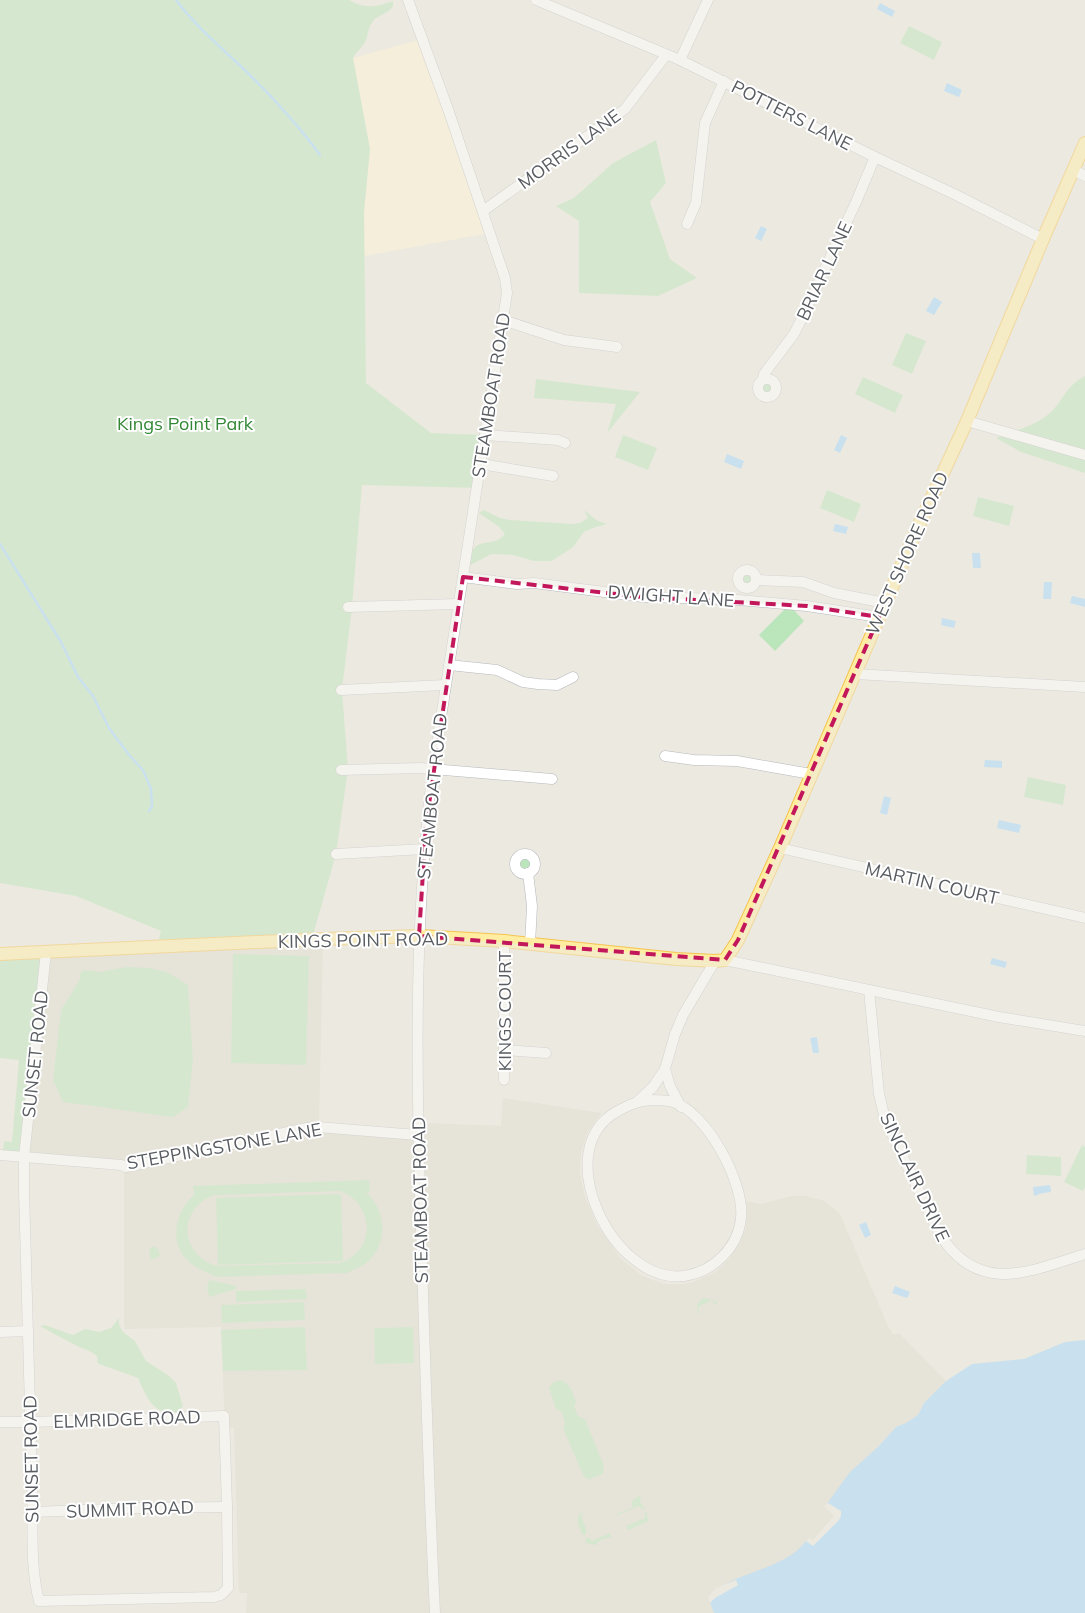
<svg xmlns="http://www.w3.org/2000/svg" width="1085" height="1613" font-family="Mulish,sans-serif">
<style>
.commercial{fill:#fff3d2}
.education{fill:#dedbd0}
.green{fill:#bbe5bb;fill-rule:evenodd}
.water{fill:#9dd6ff}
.pier{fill:#ece9e0}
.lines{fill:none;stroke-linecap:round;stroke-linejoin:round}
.stream{stroke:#9dd6ff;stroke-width:2.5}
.minor-casing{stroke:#b6b8bd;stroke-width:11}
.major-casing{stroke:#f5c34f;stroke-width:14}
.minor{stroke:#fff;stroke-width:10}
.major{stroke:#ffeea2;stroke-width:12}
.marked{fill:none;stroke:#c2185b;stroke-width:4;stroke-dasharray:10 6;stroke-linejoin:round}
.labels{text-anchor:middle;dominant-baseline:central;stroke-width:4;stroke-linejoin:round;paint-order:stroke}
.street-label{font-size:18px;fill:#595d61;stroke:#fff}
.park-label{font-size:18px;fill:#328734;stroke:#fff}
</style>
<rect width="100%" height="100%" fill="#ece9e0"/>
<!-- commercial -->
<path class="commercial" d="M422 39 490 233 364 256V212L370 149 353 58Z"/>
<!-- education -->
<path class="education" d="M323 939 319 1126 417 1135 425 1123 501 1126 503 1098 602 1113 588 1131 581 1152 580 1173 585 1197 597 1225 621 1259 641 1275 663 1284H685L696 1281 717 1271 729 1259 740 1243 746 1228 747 1206 746 1201 761 1204 792 1196H805L825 1201 840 1214 888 1326 893 1334H900L946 1381 924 1403 918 1415 906 1423 896 1427 826 1505 836 1516 847 1613H246L247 1593H239L234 1428H225L221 1327 124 1329V1174L126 1167 24 1157 46 952Z"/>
<!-- green -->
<g class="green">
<path d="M0 0H349C364 9 377 7 393 1V6C388 14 380 14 374 20 367 27 369 35 365 42 362 48 356 52 353 58L370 149 364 212 366 383 431 433 485 435 477 488 362 485 352 607 342 690 348 769 336 854 312 939 157 947 161 931 76 896 0 883Z"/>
<path d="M909 26 942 42 934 60 900 43Z"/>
<path d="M656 140 666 183 650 202 670 259 697 278 658 296 579 293V221L556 206 574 198 613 163Z"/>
<path d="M906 333 926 341 912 374 892 365Z"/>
<path d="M1085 376V473L1021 452 996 438C1014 431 1039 425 1053 410 1065 397 1066 386 1085 376Z"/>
<path d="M863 377 903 395 895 413 855 394Z"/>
<path d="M536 379 640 392 607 433 616 404 534 398Z"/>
<circle cx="767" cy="387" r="7"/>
<path d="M623 435 657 448 648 470 615 457Z"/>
<path d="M827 490 861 504 854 522 820 508Z"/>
<path d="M978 497 1014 506 1009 526 973 516Z"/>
<path d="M484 510 500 518 510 520 572 524 580 523 588 518 584 510 596 520 607 524 593 528 584 532 573 547 552 561H534L513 555 491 554 469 566C472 531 491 551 505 534L499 527 479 513Z"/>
<circle cx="747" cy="579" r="7"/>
<path d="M789 605 804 621 775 651 759 635Z"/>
<path d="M1028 777 1066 785 1063 805 1024 797Z"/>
<circle cx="525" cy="864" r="7"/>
<path d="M46 952 24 1157 3 1151 4 1141 12 1142 19 1060 0 1058V953Z"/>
<path d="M233 954 309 956 306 1065 231 1063Z"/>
<path d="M126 967 149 968 167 972 188 985 193 1060 188 1107 173 1117 63 1102 53 1080 61 1010 80 979V973L84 970 100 972Z"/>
<path d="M1082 1145 1085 1147V1187L1083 1191 1064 1182Z"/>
<path d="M1027 1155 1061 1157V1176L1026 1174Z"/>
<path d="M369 1180 370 1192H366C387 1211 389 1246 365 1264 359 1268 352 1270 347 1273L217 1277C206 1272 194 1268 186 1259 169 1240 176 1210 194 1195L193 1186ZM340 1191C375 1204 376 1251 340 1263L218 1266C179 1256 177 1208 215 1195Z"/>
<path d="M341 1194 343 1261 218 1265 216 1198Z"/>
<path d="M153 1246 158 1249 160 1256 151 1260 149 1250Z"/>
<path d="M209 1280 236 1286V1289L209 1297 207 1288Z"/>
<path d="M306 1289 307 1299 236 1302V1291Z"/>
<path d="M704 1298 713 1300 718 1303 715 1305 712 1300 698 1307 700 1313 699 1314C696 1307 696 1301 704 1298Z"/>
<path d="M304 1302 305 1320 222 1323 221 1305Z"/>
<path d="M119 1318V1324L123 1332 135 1341 146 1361 168 1375 176 1383 183 1406 178 1413C154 1416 146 1397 138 1378L99 1364 97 1362 98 1358C92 1350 85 1350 77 1346 64 1339 52 1333 40 1326L45 1325 73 1335 85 1329 99 1332 111 1328Z"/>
<path d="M305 1327 307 1370 223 1371 221 1330Z"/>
<path d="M413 1327 414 1363 375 1364 374 1328Z"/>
<path d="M560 1380C570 1382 573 1393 576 1402L574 1406 578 1416 585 1419 604 1466 603 1474 592 1478V1479H587L583 1475 563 1428 565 1422 561 1411 556 1409 549 1388 552 1383Z"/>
<path d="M639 1496 641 1498 640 1502 645 1509 643 1510 639 1506 618 1515 617 1514 633 1507 631 1502Z"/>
<path d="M582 1512 583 1514 581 1515 586 1529V1534L585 1535 582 1534C579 1526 574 1518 582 1512Z"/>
<path d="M647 1512 648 1520 647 1522 628 1530 626 1526 645 1518V1513Z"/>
<path d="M610 1533 611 1537 601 1540 595 1545 586 1543 585 1540 588 1537 592 1541Z"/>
</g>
<!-- water -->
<g class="water">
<path d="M880 3 895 11 892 17 877 9Z"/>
<path d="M947 83 962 90 959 97 944 91Z"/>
<path d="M761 226 767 229 761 241 755 238Z"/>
<path d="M934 297 942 302 934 315 926 311Z"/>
<path d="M841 435 847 438 840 453 834 450Z"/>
<path d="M727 454 744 461 741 469 724 462Z"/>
<path d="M835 524 848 527 846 534 833 531Z"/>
<path d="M972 553H980L981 568H973Z"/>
<path d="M1044 582H1052L1051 599H1043Z"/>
<path d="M1072 596 1085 599V607L1070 603Z"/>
<path d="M942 618 956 621 954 628 941 625Z"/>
<path d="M985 760 1002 761V768L984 767Z"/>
<path d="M884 796 891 798 887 815 880 813Z"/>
<path d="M999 820 1021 825 1019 833 997 828Z"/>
<path d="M992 958 1007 962 1005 968 990 964Z"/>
<path d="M817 1037 819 1053H813L810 1038Z"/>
<path d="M1050 1185 1051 1192 1038 1194V1195L1034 1196 1033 1187Z"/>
<path d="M866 1222 871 1235 865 1238 859 1225Z"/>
<path d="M895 1286 910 1292 907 1298 892 1293Z"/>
<path d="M1085 1340V1613H714L708 1597C734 1570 783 1572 807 1540L812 1543 836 1516 826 1505 850 1472 878 1447 896 1427 906 1423 918 1415 924 1403 946 1381 972 1364 1024 1359 1065 1342Z"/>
</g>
<!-- pier -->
<g class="pier">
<path d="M828 1503 841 1511V1516L839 1520 813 1546 806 1541 809 1538 813 1540 834 1516 824 1506Z"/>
<path d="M736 1580 738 1585 715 1598 710 1603 708 1597 716 1588Z"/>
</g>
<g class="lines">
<!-- stream -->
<g class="stream">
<path d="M176 0C197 28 224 50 249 74 274 99 299 126 320 155"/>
<path d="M0 544 61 642 78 677 93 696 109 728 129 755 143 770 151 789 152 806 149 811"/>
</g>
<!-- minor casing -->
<g class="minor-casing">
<g id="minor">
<path d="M408 0 449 112 505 278 507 293 433 769C415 909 416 1051 420 1193 424 1333 428 1473 435 1613"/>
<path d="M536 0 680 60 875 157 954 194 1043 239"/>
<path d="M680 60 708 0"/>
<path d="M1074 170 1085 176"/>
<path d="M483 211 625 109 666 55"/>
<path d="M687 224 696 203 705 123 724 81"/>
<path d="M503 320 564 340 617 347"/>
<circle cx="767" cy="388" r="9"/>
<path d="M763 379 764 374 794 334 802 318 856 202 875 157"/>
<path d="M967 421 1085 455"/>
<path d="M485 435 558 440 565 443"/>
<path d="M481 464 553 476"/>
<circle cx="747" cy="579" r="9"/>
<path d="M463 577 517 584 534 583 643 597 727 599 807 606 879 617"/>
<path d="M757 580 803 582 834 593 885 603"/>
<path d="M348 607 458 604"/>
<path d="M449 665 497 670 523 682 538 684 557 685 573 677"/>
<path d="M855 674 1085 687"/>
<path d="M341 690 445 685"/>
<path d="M665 756 694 760 737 761 811 774"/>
<path d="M341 770 420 768 552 779"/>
<path d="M780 848 1085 918"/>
<path d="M336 854 424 849"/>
<circle cx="525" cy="864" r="10"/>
<path d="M528 873 532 906 530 944"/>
<path d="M725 960 999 1017 1085 1031"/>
<path d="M869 990 879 1094 885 1119 939 1233C978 1296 1028 1272 1085 1254"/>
<path d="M505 1050 546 1053"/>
<path d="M665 1069 670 1086 681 1107"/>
<path d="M504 1080V941"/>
<path d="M650 1100C657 1100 666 1100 673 1102 707 1112 745 1184 741 1218 738 1248 713 1272 684 1276 613 1285 547 1148 618 1111 629 1105 637 1101 650 1100Z"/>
<path d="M638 1101 653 1087 665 1069 675 1034 683 1015 715 961"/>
<path d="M0 1155 121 1165 126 1167 307 1128 318 1127 417 1135"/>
<path d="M0 1332 28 1331"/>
<path d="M0 1422H30L224 1416 227 1507 228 1588 221 1595 214 1597 39 1601C29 1562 34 1519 32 1480 29 1383 27 1287 24 1190V1157L46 952"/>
<path d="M33 1512 135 1508 227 1507"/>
</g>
</g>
<!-- major casing -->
<g class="major-casing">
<path id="major" d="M0 954 323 939 419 936 504 941 676 959 715 961 725 960 738 940 780 848 918 527 967 421 1043 239 1085 143"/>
</g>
<!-- minor -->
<use href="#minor" class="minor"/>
<!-- major -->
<use href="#major" class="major"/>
</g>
<!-- marked area -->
<path d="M0 0H1085V1613H0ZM463 577 643 597 807 606 879 617 738 940 725 960 419 936 426 824Z" fill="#ece9e0" fill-opacity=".55" fill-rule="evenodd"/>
<path class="marked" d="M463 577 643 597 807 606 879 617 738 940 725 960 419 936 426 824Z"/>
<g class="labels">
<!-- street labels -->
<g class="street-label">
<text transform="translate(792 115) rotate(27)">POTTERS LANE</text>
<text transform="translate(569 149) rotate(-36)">MORRIS LANE</text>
<text transform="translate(824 271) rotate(-65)">BRIAR LANE</text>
<text transform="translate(491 395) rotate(-81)">STEAMBOAT ROAD</text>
<text transform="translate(907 553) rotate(-66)">WEST SHORE ROAD</text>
<text transform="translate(671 596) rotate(4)">DWIGHT LANE</text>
<text transform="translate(432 796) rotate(-84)">STEAMBOAT ROAD</text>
<text transform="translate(932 883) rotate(13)">MARTIN COURT</text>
<text transform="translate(363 940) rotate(-1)">KINGS POINT ROAD</text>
<text transform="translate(504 1011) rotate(-90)">KINGS COURT</text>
<text transform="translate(35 1054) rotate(-84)">SUNSET ROAD</text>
<text transform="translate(224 1146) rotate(-10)">STEPPINGSTONE LANE</text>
<text transform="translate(915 1177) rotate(65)">SINCLAIR DRIVE</text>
<text transform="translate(420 1200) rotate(-91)">STEAMBOAT ROAD</text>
<text transform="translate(127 1419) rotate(-2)">ELMRIDGE ROAD</text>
<text transform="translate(31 1459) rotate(-91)">SUNSET ROAD</text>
<text transform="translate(130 1509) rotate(-2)">SUMMIT ROAD</text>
</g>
<!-- park labels -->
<g class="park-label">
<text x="185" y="423">Kings Point Park</text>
</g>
</g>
</svg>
